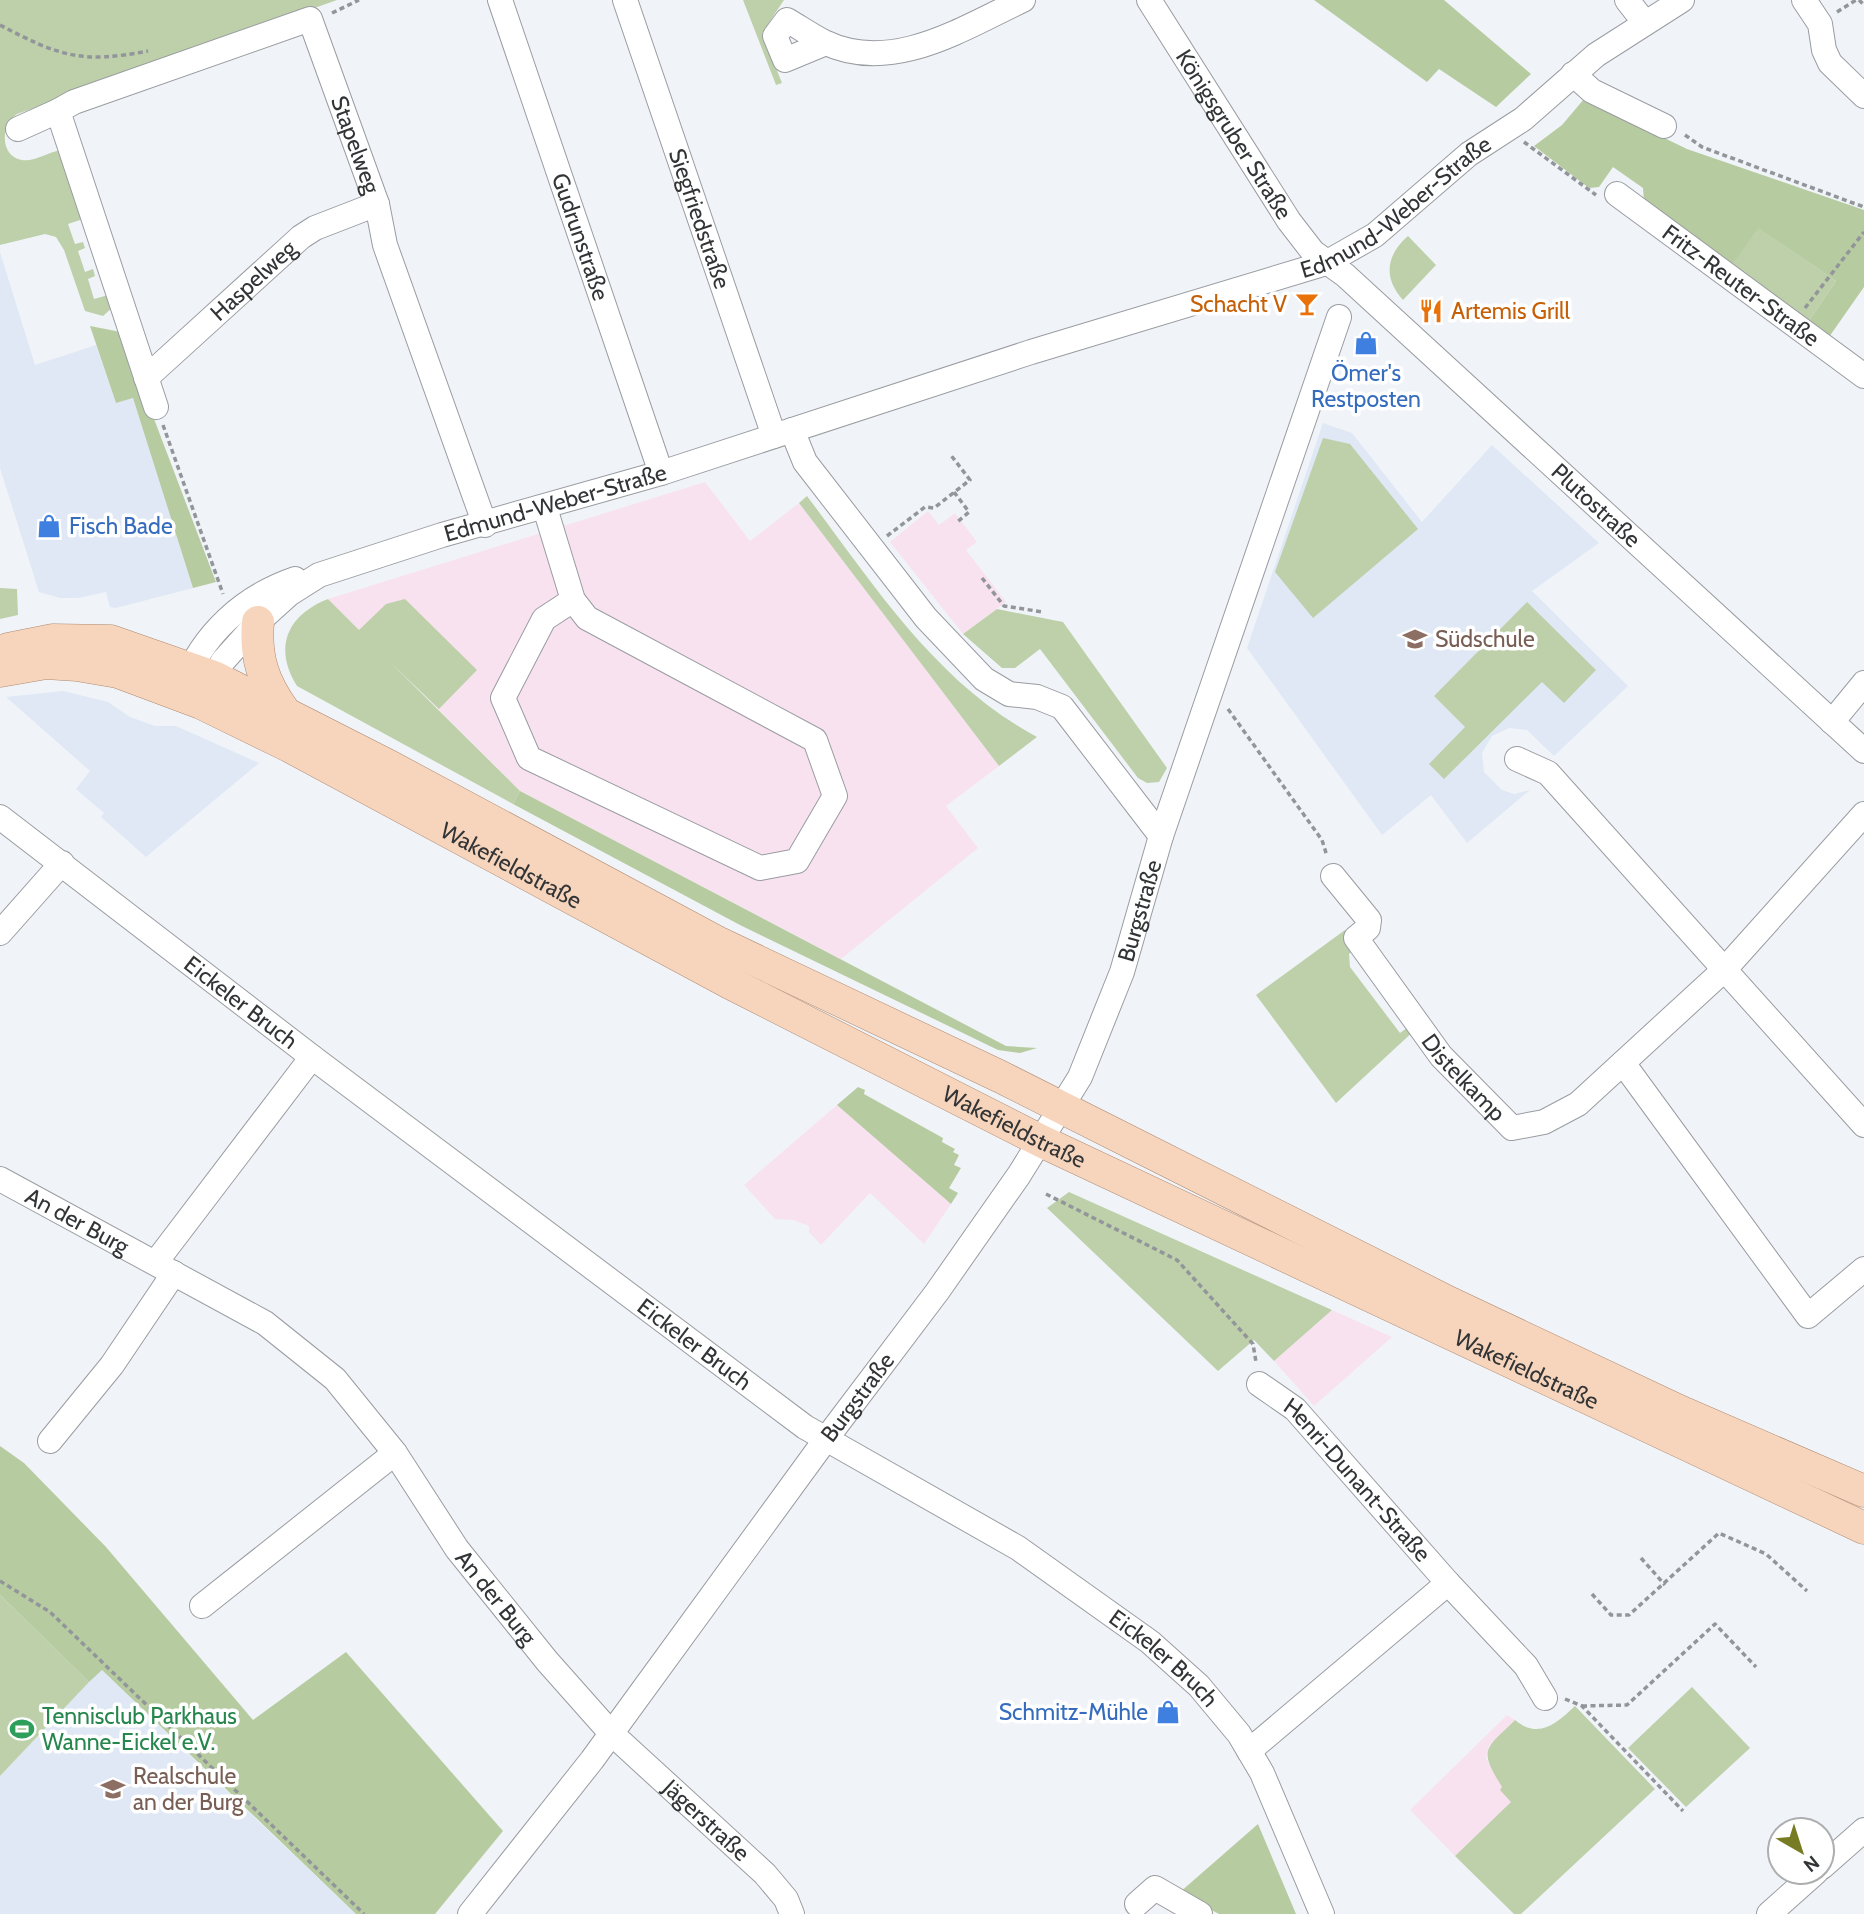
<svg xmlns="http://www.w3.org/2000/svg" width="1864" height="1914" font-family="Cabin,sans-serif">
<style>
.built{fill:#dfe8f4}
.industrial{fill:#f9e2ef}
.green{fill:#bdd0a9}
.forest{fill:#b7cba1}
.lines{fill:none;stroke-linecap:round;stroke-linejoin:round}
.minor-casing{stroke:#999ca1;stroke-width:26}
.major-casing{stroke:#af8a71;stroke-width:33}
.path{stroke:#929599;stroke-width:3.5;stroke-dasharray:5 3.5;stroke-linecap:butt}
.minor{stroke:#fff;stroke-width:24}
.major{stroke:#f7d5bd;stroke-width:32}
.labels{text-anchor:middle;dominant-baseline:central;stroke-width:7;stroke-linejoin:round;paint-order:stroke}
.street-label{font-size:23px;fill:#323436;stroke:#fff}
.food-label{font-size:23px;fill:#c56008;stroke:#fff;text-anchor:end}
.shop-label{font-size:23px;fill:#366cbe;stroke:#fff}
.education-label{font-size:23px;fill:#785e54;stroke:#fff;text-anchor:start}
.leisure-label{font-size:23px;fill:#27864d;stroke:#fff;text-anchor:start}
</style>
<rect width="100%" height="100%" fill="#f0f4f9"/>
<!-- built -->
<g class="built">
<path d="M0 252 35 365 96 345 116 403 133 398 193 588 116 608 110 607 106 592 78 598H60L39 592 0 468Z"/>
<path d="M1323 423 1352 433 1422 522 1492 445 1599 543 1532 591 1628 686 1554 756 1527 730 1509 728 1492 736 1482 753 1484 772 1502 790 1514 794 1530 790 1467 843 1431 795 1382 835 1247 648Z"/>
<path d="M63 691 108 702 130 717 155 726H176L259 763 146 857 101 817 104 813 76 789 90 771 6 697Z"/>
<path d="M101 1669 238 1802 356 1914H0V1776Z"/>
</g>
<!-- industrial -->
<g class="industrial">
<path d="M705 482 750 541 799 503 999 766 946 806 978 848 841 959 520 791 328 599Z"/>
<path d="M928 511 939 525 955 513 977 542 966 550 1006 602 963 634 890 542Z"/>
<path d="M837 1105 951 1204 924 1244 870 1193 821 1245 809 1232V1226L793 1220 775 1219 744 1185Z"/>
<path d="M1332 1310 1392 1337 1314 1406 1274 1361Z"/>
<path d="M1507 1715 1515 1720 1489 1746 1486 1758 1511 1802 1455 1856 1410 1810Z"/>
</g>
<!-- green -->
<g class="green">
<path d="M0 0H337L17 114C0 125 0 157 22 160 34 162 49 152 61 150L83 219 68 224 75 244 83 242 85 248 78 251 85 272 93 269 95 276 88 279 94 299 108 295 113 307 103 316 85 311 64 250 56 237 45 234 0 245Z"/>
<path d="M743 0H784L762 33 782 83 776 85Z"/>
<path d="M1757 227 1836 281 1808 322 1731 267Z"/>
<path d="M1408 236 1436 265 1403 300C1383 278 1386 255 1408 236Z"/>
<path d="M1323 438 1350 444 1418 529 1313 618 1275 572Z"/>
<path d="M807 496C874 585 936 683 1037 737L999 766 799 503Z"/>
<path d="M0 588 17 589 18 615 0 619Z"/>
<path d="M328 599 359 630 386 604 405 599 477 670 439 709 390 662 520 791 513 804 297 686C273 648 287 615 328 599Z"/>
<path d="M1527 602 1596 670 1564 703 1542 682 1444 779 1429 764 1465 727 1434 696Z"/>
<path d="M997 609 1063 622 1167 768 1159 782 1147 783 1138 778 1040 649 1015 668H1002L963 634Z"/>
<path d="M1345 930 1357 947 1349 954 1350 967 1400 1033 1412 1024 1416 1029 1336 1103 1256 995Z"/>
<path d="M1069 1192 1332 1310 1274 1361 1254 1340 1218 1371 1047 1208Z"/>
<path d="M0 1595 89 1682 0 1776Z"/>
<path d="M1692 1687 1750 1748 1686 1807 1628 1748Z"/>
<path d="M1575 1706 1655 1789 1521 1914H1514L1455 1856 1511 1802 1500 1790 1502 1787C1478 1748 1485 1750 1515 1720 1539 1740 1557 1723 1575 1706Z"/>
</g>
<!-- forest -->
<g class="forest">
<path d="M1314 0H1444L1531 74 1496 107 1439 69 1427 82Z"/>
<path d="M1584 99 1687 149 1864 210V287L1829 337 1808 322 1836 281 1758 228 1731 267 1644 202 1643 188 1613 167 1599 187 1589 188 1534 146 1562 125Z"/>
<path d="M90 326 121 332 216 582 193 588 133 398 116 403Z"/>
<path d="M520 791 1006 1046 1037 1048 1020 1053 998 1050 740 925 513 804Z"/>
<path d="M858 1087 865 1090 864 1094 943 1138 942 1142 955 1149 953 1152 959 1155 954 1165 961 1168 949 1188 958 1193 951 1204 837 1105Z"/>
<path d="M0 1446 24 1463 106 1547 253 1720 346 1652 503 1831 435 1914H356L102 1670 89 1682 0 1595Z"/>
<path d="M1258 1824 1296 1914H1219L1179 1893Z"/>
</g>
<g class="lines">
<!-- minor casing -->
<g class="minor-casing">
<g id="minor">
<path id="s1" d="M500 0 661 473"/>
<path id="s2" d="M625 0 774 436"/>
<path id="s3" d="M1149 0 1289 221 1313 252 1345 275 1864 751"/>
<path d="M1627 0 1645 23"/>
<path d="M1804 0 1820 24 1824 50 1830 63 1864 96"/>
<path d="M826 43 785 60 775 36 787 20C799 27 812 36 824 42 892 75 963 28 1023 0"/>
<path d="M1573 74 1592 91 1664 126"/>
<path d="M18 129 58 111"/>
<path id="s4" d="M1617 194 1864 376"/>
<path id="s5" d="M146 378 301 237 315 228 377 204"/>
<path id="s6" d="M156 407 58 111 74 102 310 19 377 204 385 245 485 525"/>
<path d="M792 430 805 462 926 618 984 679 1009 694 1037 697 1062 707 1161 836"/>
<path d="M545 508 573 600 587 618 815 740 835 796 797 861 760 868 529 758 503 698 544 619 573 600"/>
<path d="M183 685C203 634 243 597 295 579"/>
<path id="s7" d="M206 693 223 661 258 622 289 594 319 575 442 535 661 473 1031 352 1326 263 1375 235 1469 154 1523 119 1596 55 1682 0"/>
<path d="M1832 722 1864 683"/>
<path d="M1517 759 1548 773 1864 1125"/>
<path id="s8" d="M0 817 312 1057 805 1427 1018 1548 1150 1642 1199 1686 1239 1734 1262 1773 1322 1914"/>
<path id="s9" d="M1333 876 1369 920 1368 928 1356 938 1441 1056 1512 1128 1544 1122 1578 1104 1725 969 1864 814"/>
<path d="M0 933 62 863"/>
<path d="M1623 1063 1808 1316 1864 1269"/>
<path id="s10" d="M0 1179 265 1323 335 1379 395 1453 457 1549 547 1661 610 1732 765 1874 786 1899 792 1914"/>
<path d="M156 1262 312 1057"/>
<path id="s11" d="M1259 1384 1295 1409 1448 1583 1526 1666 1545 1698"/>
<path d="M50 1441 112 1365 174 1273"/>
<path d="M202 1606 395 1453"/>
<path d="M1249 1751 1448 1583"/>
<path d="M1822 1867 1864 1830"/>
<path d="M1137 1904 1155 1888 1200 1914"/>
<path id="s12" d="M470 1914 592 1760 826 1439 937 1292 1019 1175 1080 1077 1122 972 1161 836 1339 317"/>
<path d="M1769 1914 1816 1872"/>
</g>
</g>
<!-- major casing -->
<g class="major-casing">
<g id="major">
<path d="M258 622C255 657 263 682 284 711"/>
<path d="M8 649 53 640 111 641 214 677 389 766 719 943 1001 1077 1450 1303 1679 1411 1864 1491"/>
<path id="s13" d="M0 671 46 663 77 665 118 672 201 703 289 746 728 982 1041 1141 1864 1528"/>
</g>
</g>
<!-- path -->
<g class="path">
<path d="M1859 0 1864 5"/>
<path d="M1837 12 1856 0"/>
<path d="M332 13 359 0"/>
<path d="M0 25C59 56 81 64 148 51"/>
<path d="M1685 135 1702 147 1864 207"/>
<path d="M1524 142 1596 195"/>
<path d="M1805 308 1864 232"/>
<path d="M163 425 223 594"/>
<path d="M954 492 969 512 956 523"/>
<path d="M887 536 925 507 934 508 970 480 950 454"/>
<path d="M982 578 1004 606 1043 612"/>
<path d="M1228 709 1322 840 1327 856"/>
<path d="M1046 1194 1177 1260 1253 1344 1256 1362"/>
<path d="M1641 1558 1665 1585"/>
<path d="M0 1581 50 1612 364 1914"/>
<path d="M1592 1594 1611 1615H1629L1719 1533 1766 1554 1807 1591"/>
<path d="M1565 1699 1582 1706 1683 1811"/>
<path d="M1582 1706 1627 1705 1715 1624 1756 1667"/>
</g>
<!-- minor -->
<use href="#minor" class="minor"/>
<!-- major -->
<use href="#major" class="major"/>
</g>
<!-- icons -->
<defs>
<g id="bar-bare" transform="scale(1.89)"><path d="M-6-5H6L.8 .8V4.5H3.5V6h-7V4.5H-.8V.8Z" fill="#e8710a" stroke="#fff" stroke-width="2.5" paint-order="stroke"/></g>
<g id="restaurant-bare" transform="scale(1.89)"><path d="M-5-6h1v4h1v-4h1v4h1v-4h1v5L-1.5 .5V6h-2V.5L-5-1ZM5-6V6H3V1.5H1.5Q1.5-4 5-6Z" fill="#e8710a" stroke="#fff" stroke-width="2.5" paint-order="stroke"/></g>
<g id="shop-bare" transform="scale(1.89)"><path d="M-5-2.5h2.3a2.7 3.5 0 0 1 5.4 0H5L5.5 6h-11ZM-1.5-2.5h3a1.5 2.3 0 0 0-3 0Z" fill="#3f7fe0" stroke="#fff" stroke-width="2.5" paint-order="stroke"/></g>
<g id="school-bare" transform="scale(1.89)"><path d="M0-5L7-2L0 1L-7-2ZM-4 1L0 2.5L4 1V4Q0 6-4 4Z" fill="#8d6e63" stroke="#fff" stroke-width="2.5" paint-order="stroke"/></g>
<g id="stadium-bare" transform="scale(1.89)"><path d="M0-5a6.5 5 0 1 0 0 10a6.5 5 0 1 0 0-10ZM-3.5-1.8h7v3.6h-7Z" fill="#2e9e5b" stroke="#fff" stroke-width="2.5" paint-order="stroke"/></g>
</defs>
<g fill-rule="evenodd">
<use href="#bar-bare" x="1307" y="304"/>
<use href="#restaurant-bare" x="1431" y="311"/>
<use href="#shop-bare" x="1366" y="343"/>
<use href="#shop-bare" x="49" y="526"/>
<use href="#school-bare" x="1415" y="639"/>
<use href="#shop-bare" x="1168" y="1712"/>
<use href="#stadium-bare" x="22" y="1729"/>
<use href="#school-bare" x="113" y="1789"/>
</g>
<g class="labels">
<!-- street labels -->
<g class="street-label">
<text stroke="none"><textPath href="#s3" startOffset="159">Königsgruber Straße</textPath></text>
<text stroke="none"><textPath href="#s6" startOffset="714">Stapelweg</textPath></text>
<text stroke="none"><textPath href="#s7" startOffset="1309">Edmund-Weber-Straße</textPath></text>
<text stroke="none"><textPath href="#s2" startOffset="231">Siegfriedstraße</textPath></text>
<text stroke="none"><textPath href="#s1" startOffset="250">Gudrunstraße</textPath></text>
<text stroke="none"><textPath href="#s5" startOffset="145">Haspelweg</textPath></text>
<text stroke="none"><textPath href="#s4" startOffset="154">Fritz-Reuter-Straße</textPath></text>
<text stroke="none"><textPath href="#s7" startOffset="413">Edmund-Weber-Straße</textPath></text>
<text stroke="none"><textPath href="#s3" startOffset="681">Plutostraße</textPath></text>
<text stroke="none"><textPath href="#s13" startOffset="558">Wakefieldstraße</textPath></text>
<text stroke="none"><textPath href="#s12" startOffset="1213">Burgstraße</textPath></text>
<text stroke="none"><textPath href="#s8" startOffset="304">Eickeler Bruch</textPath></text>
<text stroke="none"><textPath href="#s9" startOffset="257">Distelkamp</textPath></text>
<text stroke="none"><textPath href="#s13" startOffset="1125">Wakefieldstraße</textPath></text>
<text stroke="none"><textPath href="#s10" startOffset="88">An der Burg</textPath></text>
<text stroke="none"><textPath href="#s8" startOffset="872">Eickeler Bruch</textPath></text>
<text stroke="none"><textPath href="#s13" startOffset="1692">Wakefieldstraße</textPath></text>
<text stroke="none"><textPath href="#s12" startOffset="646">Burgstraße</textPath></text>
<text stroke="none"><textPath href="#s11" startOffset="138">Henri-Dunant-Straße</textPath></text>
<text stroke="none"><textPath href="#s10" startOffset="663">An der Burg</textPath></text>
<text stroke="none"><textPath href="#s8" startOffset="1438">Eickeler Bruch</textPath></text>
<text stroke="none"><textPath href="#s10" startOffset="970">Jägerstraße</textPath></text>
</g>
<!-- food labels -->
<g class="food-label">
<text x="1287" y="304">Schacht V</text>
<text x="1451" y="311" text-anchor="start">Artemis Grill</text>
</g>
<!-- shop labels -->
<g class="shop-label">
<text x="1366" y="373">Ömer's<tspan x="1366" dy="26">Restposten</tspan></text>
<text x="69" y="526" text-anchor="start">Fisch Bade</text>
<text x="1148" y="1712" text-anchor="end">Schmitz-Mühle</text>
</g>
<!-- education labels -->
<g class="education-label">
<text x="1435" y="639">Südschule</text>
<text x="133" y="1776">Realschule<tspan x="133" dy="26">an der Burg</tspan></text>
</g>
<!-- leisure labels -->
<g class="leisure-label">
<text x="42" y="1716">Tennisclub Parkhaus<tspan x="42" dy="26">Wanne-Eickel e.V.</tspan></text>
</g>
</g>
<!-- north arrow -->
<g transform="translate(1801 1851) rotate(141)"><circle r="33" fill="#ffffff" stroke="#adaeaf" stroke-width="2"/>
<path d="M0-5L12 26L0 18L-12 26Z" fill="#777b24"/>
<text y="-10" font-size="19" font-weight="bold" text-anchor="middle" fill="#323436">N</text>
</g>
</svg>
